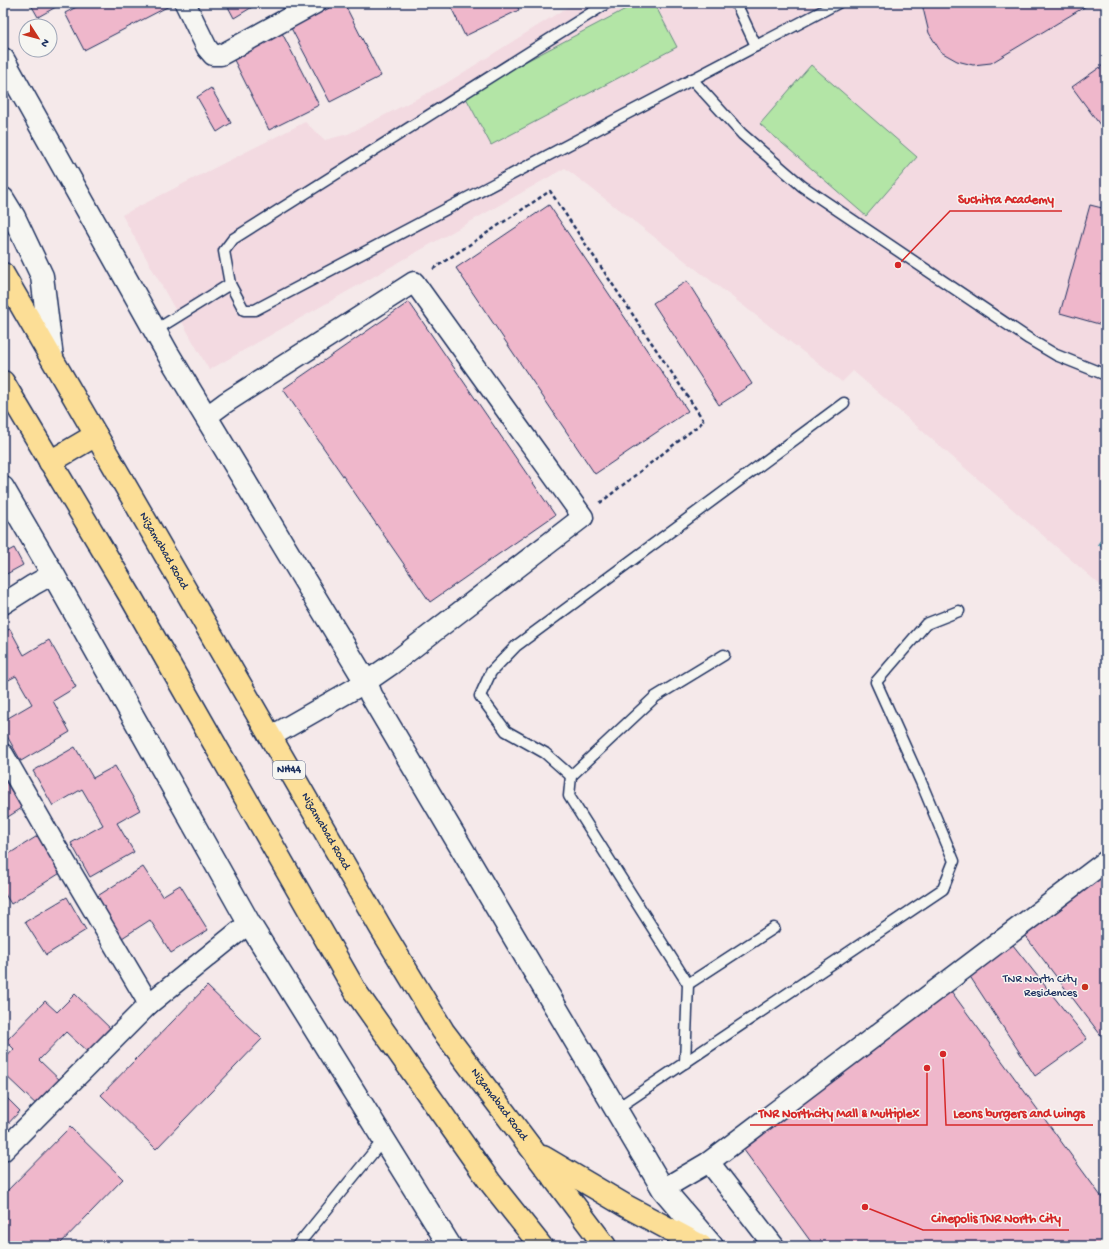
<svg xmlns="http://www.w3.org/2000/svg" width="1109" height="1249" font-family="'Gochi Hand',sans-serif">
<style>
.built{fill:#f3dae1}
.green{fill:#b3e5a6;stroke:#678a82}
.water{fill:#79cad2;stroke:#538ca4}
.building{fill:#efb7cb;stroke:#1b2f5e}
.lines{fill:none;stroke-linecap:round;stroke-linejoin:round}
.lane-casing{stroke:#1b2f5e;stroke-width:13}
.street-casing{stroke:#1b2f5e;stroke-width:23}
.secondary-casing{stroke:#1b2f5e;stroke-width:25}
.highway-casing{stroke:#1b2f5e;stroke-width:25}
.path{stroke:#1b2f5e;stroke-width:2.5;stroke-dasharray:4 3;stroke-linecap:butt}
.lane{stroke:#f6f6f2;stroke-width:10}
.street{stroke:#f6f6f2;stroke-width:20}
.secondary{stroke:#f6f6f2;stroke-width:22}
.highway{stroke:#fcde96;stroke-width:22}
.poi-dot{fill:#c8321e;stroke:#f6f6f2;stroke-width:1.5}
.labels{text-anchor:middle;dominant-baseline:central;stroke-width:3;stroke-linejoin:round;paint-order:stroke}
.shield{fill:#f6f6f2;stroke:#5d6b8a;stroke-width:1}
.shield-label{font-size:11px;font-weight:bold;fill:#1b2f5e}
.street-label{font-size:12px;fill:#1b2f5e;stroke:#f6f6f2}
.poi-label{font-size:12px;fill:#1b2f5e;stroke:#f6f6f2;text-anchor:end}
.leader{fill:none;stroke:#d62828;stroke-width:1.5}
.callout-dot{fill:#d62828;stroke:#f6f6f2;stroke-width:1.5}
.callout-label{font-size:13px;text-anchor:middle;font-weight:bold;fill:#d62828;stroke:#f6f6f2;stroke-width:3;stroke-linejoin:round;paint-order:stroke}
</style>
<rect width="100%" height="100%" fill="#f5e9ea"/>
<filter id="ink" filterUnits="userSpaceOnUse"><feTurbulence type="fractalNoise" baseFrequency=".025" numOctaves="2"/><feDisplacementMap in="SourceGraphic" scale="8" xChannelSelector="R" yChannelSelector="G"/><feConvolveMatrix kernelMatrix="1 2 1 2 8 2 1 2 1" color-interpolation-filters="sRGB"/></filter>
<g filter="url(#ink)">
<!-- built -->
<path class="built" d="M574 3H1106V590L853 371 842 382 565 168 209 370 122 215 305 122 325 140 348 134 445 84Z"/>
<!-- green -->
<g class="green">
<path d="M637 3H654L677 47 491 145 464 94Z"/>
<path d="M811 65 917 157 866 216 760 124Z"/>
</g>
<!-- water -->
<path class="water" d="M1106 533V550L1098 544Z"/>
<!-- building -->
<g class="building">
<path d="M30 3H63L38 17Z"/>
<path d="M84 3H173V4L84 50 65 13Z"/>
<path d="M226 3H259L234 18Z"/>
<path d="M339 3H344L381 76 330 102 291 28Z"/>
<path d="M449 3H516L519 10 465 36Z"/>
<path d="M923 3H1091L991 63 973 65 957 61 941 52 929 33 923 8Z"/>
<path d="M280 29 319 105 269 130 231 54Z"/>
<path d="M1106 63V133L1072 87Z"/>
<path d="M211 88 231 123 217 132 197 97Z"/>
<path d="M549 205 688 411 595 474 456 268Z"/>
<path d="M1090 205 1106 209V326L1060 313Z"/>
<path d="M687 281 752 384 719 405 653 303Z"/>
<path d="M409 302 555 515 430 602 283 389Z"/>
<path d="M14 548 23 565 3 576V554Z"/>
<path d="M10 629 24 655 49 640 76 687 53 701 70 732 21 761 3 729V721L32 704 16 676 3 683V632Z"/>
<path d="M75 747 93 778 115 766 140 810 117 823 134 852 90 877 71 843 103 825 82 789 53 806 33 771Z"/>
<path d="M3 777 22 808 3 820Z"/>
<path d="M39 835 62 872 11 904 3 891V855L4 857Z"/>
<path d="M143 867 162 896 180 885 208 930 171 953 150 920 122 938 96 897Z"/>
<path d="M1106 870V1042L1023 933Z"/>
<path d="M67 897 86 930 46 955 25 922Z"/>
<path d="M1009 940 1087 1039 1035 1076 969 975Z"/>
<path d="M207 986 262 1039 156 1149 101 1095Z"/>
<path d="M951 991 1106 1203V1246H814L741 1146Z"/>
<path d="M75 994 114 1032 92 1056 66 1032 39 1060 64 1084 41 1109 3 1073V1061L14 1049 6 1041 45 1001 57 1012Z"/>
<path d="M3 1094 20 1111 3 1129Z"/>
<path d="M70 1127 123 1179 58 1246H3V1195Z"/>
<path d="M428 1238 433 1246H421Z"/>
</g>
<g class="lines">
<!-- lane casing -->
<g class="lane-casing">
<g id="lane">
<path d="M607 3 233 239 224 251 230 284 244 310H255L615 120 838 3"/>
<path d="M736 3 756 46"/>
<path d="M692 79 742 134 802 186 1029 339 1056 355 1106 375"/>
<path d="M154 331 230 284"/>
<path d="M571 776 545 753 506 731 480 696 491 672 516 646 844 403"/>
<path d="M688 984 774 928"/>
<path d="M685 1063 688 984 569 796 571 776 655 697 724 655"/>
<path d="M616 1109 943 889 954 861 921 782 876 682 926 624 959 611"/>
<path d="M297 1246 384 1139"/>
</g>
</g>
<!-- street casing -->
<g class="street-casing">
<g id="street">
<path d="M185 3 207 48 213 55H221L316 3"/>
<path d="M206 417 225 403 414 282 583 517 392 664 366 682 270 737"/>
<path d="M3 604 33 585 53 574"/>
<path d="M3 754 58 850 149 1004 249 923"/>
<path d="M3 1151 149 1004"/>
<path d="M709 1162 774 1246"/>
<path d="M663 1189 709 1162 1106 861"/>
</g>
</g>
<!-- secondary casing -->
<g class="secondary-casing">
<g id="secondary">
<path d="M3 59 168 354 366 682 371 695 663 1189 712 1246"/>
<path d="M3 199 14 217 42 276 52 358"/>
<path d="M3 488 53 574 249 923 450 1246"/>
</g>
</g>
<!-- highway casing -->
<g class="highway-casing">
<g id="highway">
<path id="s1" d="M3 274 382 930 443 1031 605 1246"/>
<path d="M3 382 132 599 356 992 490 1182 541 1246"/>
<path d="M50 462 96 435"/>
<path d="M543 1157 626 1206 701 1246"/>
</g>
</g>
<!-- path -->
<path class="path" d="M433 269 550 191 704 421 600 503"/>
<!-- lane -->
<use href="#lane" class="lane"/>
<!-- street -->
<use href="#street" class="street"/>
<!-- secondary -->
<use href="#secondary" class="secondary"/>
<!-- highway -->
<use href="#highway" class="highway"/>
</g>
</g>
<!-- markers -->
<circle class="poi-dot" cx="1085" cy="987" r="4"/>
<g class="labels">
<!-- shield labels -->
<rect class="shield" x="273" y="761" width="32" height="18" rx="3"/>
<g class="shield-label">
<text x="289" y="770">NH44</text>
</g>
<!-- street labels -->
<g class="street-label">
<text stroke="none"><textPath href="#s1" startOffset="320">Nizamabad Road</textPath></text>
<text stroke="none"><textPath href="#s1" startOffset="644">Nizamabad Road</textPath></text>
<text stroke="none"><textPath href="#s1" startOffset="968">Nizamabad Road</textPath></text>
</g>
<!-- poi labels -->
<g class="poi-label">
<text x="1077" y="980">TNR North City<tspan x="1077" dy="14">Residences</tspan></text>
</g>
</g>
<!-- callouts -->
<path class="leader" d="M898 265L950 211H1062M943 1054L946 1125H1093M927 1068L927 1125H750M865 1207L923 1230H1069"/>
<g class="callout-dot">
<circle cx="898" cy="265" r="4"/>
<circle cx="943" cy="1054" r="4"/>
<circle cx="927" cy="1068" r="4"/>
<circle cx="865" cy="1207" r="4"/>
</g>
<g class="callout-label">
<text x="1006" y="203">Suchitra Academy</text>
<text x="1019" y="1117">Leons burgers and wings</text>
<text x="839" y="1117">TNR Northcity Mall &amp; Multiplex</text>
<text x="996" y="1222">Cinepolis TNR North City</text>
</g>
<!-- margin -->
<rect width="1109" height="1249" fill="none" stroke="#f6f6f2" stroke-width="16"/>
<rect x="8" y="8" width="1093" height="1233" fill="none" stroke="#1b2f5e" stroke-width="1.5" filter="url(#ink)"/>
<!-- north arrow -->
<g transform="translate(38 38) rotate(126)"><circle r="19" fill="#f6f6f2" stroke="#9ea6b7"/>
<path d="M0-3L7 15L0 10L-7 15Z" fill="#c8321e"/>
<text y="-6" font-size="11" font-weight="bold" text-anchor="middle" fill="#1b2f5e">N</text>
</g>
</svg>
